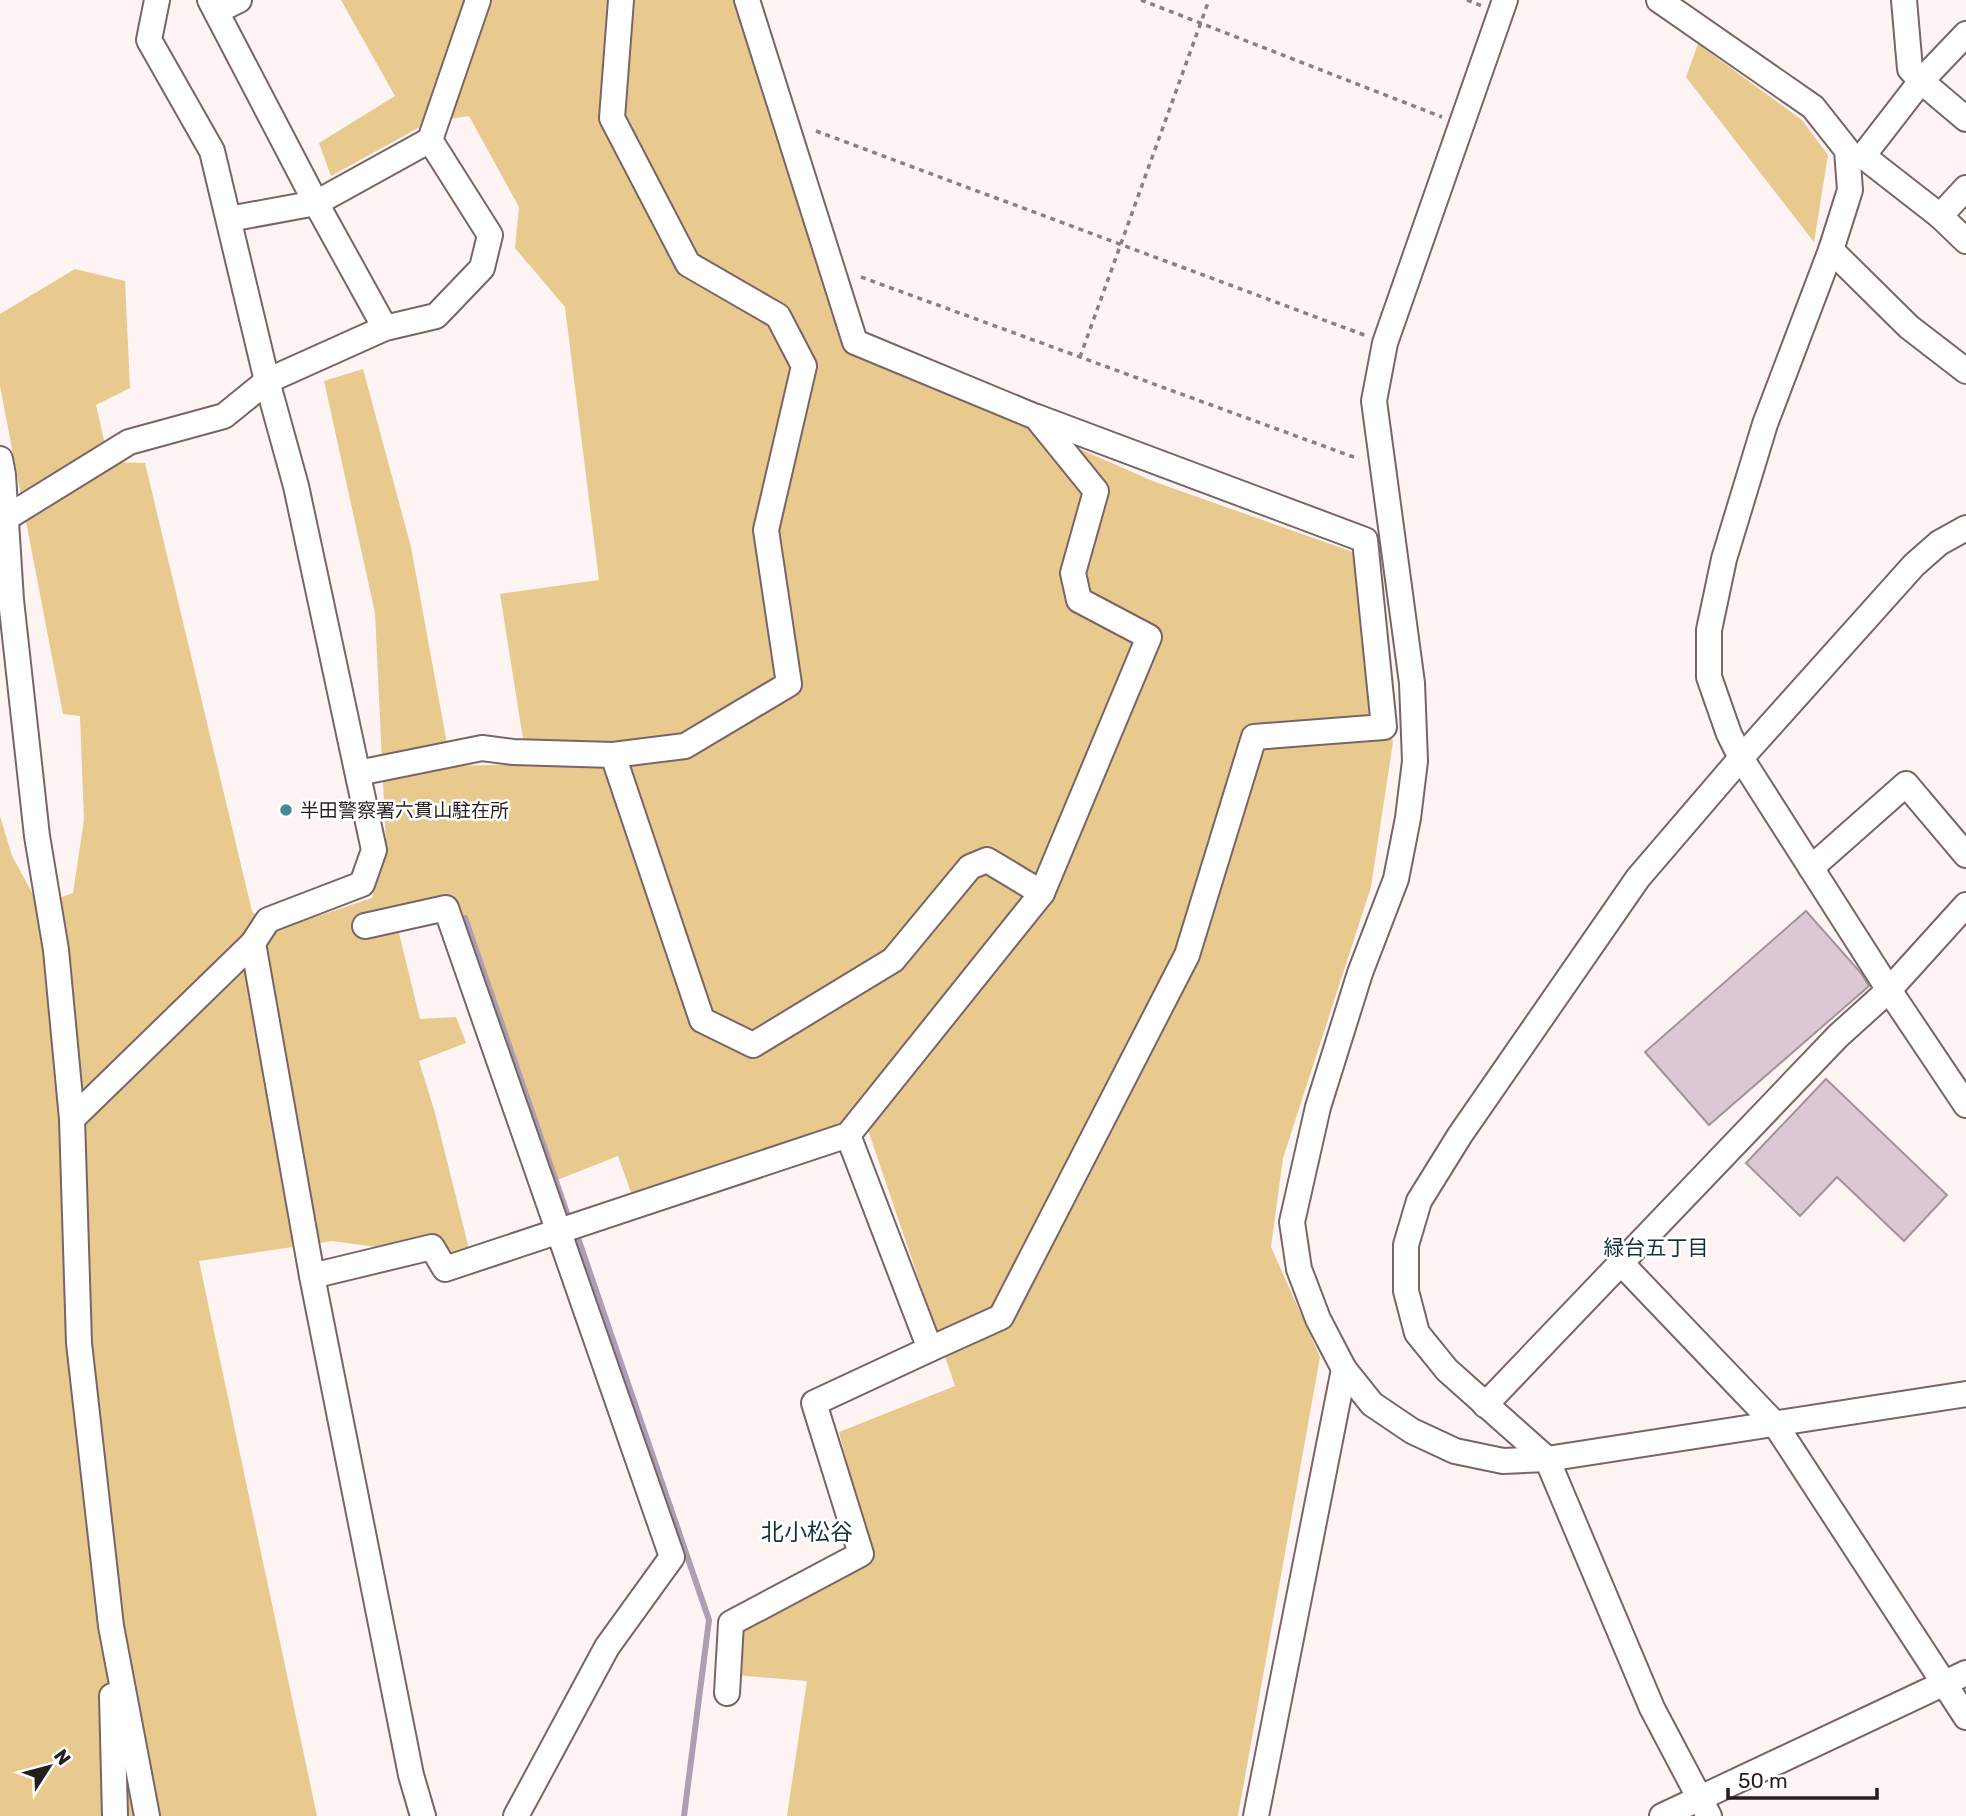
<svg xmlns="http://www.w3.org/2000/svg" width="1966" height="1816" font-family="Rubik,'Noto Sans JP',sans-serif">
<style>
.green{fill:#e8c98e}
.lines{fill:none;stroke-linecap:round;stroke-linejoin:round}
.stream{stroke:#ae9eb4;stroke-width:6}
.building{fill:#dcc8d2;stroke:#a4929b;stroke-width:2}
.minor-casing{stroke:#796565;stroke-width:28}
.path{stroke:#898080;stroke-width:3.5;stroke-dasharray:5 5;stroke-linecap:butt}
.minor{stroke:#fff;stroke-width:24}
.poi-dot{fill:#458898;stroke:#fff;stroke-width:2.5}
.labels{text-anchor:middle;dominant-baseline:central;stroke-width:5;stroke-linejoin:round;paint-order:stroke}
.poi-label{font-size:19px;fill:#261e1d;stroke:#fff;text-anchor:start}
.neighbourhood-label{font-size:21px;fill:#13333b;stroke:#fff}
.quarter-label{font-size:23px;fill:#13333b;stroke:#fff}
</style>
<rect width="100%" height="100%" fill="#fef4f4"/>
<!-- green -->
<g class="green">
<path d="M341 0H739L847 347 1155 482 1353 552 1393 742 1371 887 1283 1158 1271 1247 1320 1357 1238 1816H787L807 1681 735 1675 741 1632 872 1560 839 1432 955 1386 867 1127 633 1198 618 1156 552 1182 497 1036 457 900 395 917 420 1019 456 1017 466 1043 419 1061 435 1113 469 1249 450 1257 332 1241 199 1261 317 1816H0V816L12 856 39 905 73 893 84 820 80 716 63 714 0 386V314L75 269 125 281 130 388 96 405 109 462 145 463 252 911 270 932 372 898 386 845 375 613 324 381 363 369 411 547 451 766 527 764 500 594 599 580 565 307 515 248 519 207 469 116 429 122 331 176 319 143 395 96Z"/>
<path d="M1698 44 1802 120 1828 155 1814 242 1686 77Z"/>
</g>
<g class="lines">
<!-- stream -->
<g class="stream">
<path d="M465 918 569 1219"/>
<path d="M578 1238 709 1620 684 1816"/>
</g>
</g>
<!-- building -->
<g class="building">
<path d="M1806 911 1861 973 1869 986 1709 1125 1645 1052Z"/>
<path d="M1826 1079 1947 1195 1904 1241 1837 1177 1800 1216 1746 1163Z"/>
</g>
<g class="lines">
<!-- minor casing -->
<g class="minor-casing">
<g id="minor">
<path d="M157 0 149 40 212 151 267 381 296 486 374 850 362 884 268 920 253 943 312 1276 411 1775 423 1816"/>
<path d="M210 0 316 203 385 328"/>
<path d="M1505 0 1385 343 1374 401 1412 683 1415 761 1408 818 1396 879 1360 973 1318 1107 1292 1222 1299 1269 1318 1319 1344 1369 1372 1404 1412 1431 1455 1451 1503 1461 1547 1459 1966 1394"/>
<path d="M1659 0 1813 107 1847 150 1850 190 1831 250 1765 424 1724 559 1709 630V677L1729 734 1741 758 1889 990 1966 1105"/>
<path d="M1904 0 1910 69 1921 81 1966 119"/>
<path d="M217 11 239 0"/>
<path d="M1966 34 1921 81 1863 156 1940 216 1966 241"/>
<path d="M1940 216 1966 188"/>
<path d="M229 219 316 203 430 140"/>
<path d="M1831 250 1909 327 1966 371"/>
<path d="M0 459 3 475 11 600 37 836 56 950 72 1119 79 1343 111 1626 147 1816"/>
<path d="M6 518 129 442 224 416 267 381 385 328 436 316 482 268 490 235 430 140 478 0"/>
<path d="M613 755 702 1020 753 1045 893 960 970 867 987 860 1042 893"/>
<path d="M358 773 482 748 513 752 613 755 685 746 789 684 766 530 804 366 778 316 688 264 612 118 621 0"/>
<path d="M1811 868 1906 784 1966 855"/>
<path d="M365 926 446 908 672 1557 607 1647 516 1816"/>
<path d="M72 1119 253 943"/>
<path d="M1621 1263 1775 1424 1966 1717"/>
<path d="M312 1276 432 1247 445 1269 848 1135 1042 893 1149 637 1079 600 1073 573 1096 491 1036 417 855 342 747 0"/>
<path d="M930 1349 1001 1317 1187 955 1254 737 1384 727 1365 540 1037 417"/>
<path d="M1485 1405 1838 1036 1889 990 1966 905"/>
<path d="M727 1693 731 1623 861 1554 814 1403 930 1349 848 1135"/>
<path d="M112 1696 115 1816"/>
<path d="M1256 1816 1344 1369"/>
<path d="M1662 1816 1966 1673"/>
<path d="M1709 1816 1652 1708 1547 1459 1447 1370 1417 1333 1406 1291V1245L1419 1201 1460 1135 1638 878 1741 758 1914 565 1939 543 1966 528"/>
</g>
</g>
<!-- path -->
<g class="path">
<path d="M1141 0 1442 117"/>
<path d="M1467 0 1482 6"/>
<path d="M816 131 1367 336"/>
<path d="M861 277 1359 459"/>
<path d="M1080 357 1209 0"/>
</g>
<!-- minor -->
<use href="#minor" class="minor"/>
</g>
<!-- markers -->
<circle class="poi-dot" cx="286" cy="810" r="7"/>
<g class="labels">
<!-- poi labels -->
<g class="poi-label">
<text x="300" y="810">半田警察署六貫山駐在所</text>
</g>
<!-- neighbourhood labels -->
<g class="neighbourhood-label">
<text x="1656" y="1247">緑台五丁目</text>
</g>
<!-- quarter labels -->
<g class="quarter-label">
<text x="807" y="1532">北小松谷</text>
</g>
</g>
<!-- north arrow -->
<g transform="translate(49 1767) rotate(54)" stroke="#ffffff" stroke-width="5" paint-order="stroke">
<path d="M0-5L12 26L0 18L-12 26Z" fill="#261e1d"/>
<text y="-10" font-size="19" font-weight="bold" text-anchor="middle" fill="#261e1d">N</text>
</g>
<!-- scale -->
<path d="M1728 1788v10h149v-10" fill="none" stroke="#261e1d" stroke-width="3.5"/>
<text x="1738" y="1788" font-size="21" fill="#261e1d" stroke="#ffffff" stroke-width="5" paint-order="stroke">50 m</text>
</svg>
